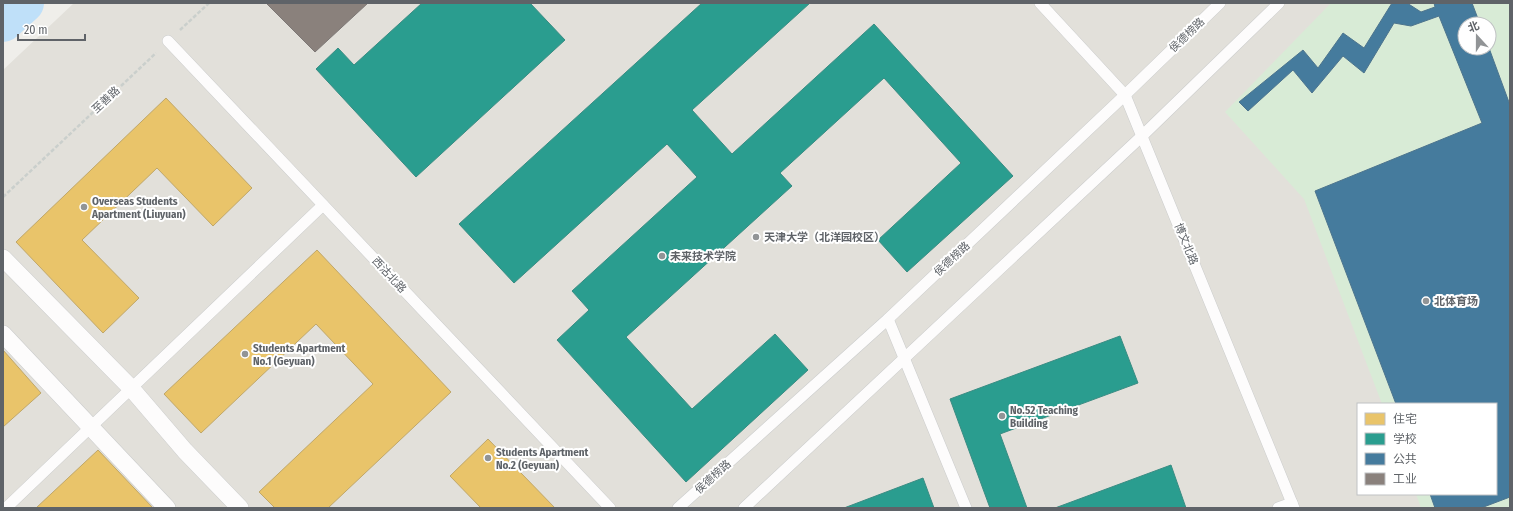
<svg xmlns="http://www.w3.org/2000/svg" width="1513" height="511" font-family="'Fira Sans Condensed','Noto Sans SC',sans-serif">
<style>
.education{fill:#e2e0da;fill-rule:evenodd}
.green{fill:#d8ebd6;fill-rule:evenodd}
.homes{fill:#e9c46a;stroke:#c0a769}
.schools{fill:#2a9d8f;stroke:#3a8c83}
.public{fill:#457b9d;stroke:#4d748d}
.industry{fill:#8a817c;stroke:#7d7876}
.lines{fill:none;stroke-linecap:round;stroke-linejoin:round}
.river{stroke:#bfe0f9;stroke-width:40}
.service-casing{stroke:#cbcccc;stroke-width:12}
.pedestrian-casing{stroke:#cbcccc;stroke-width:18}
.path{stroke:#cacfcc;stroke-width:2.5;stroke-dasharray:4 2;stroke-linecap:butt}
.service{stroke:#fdfcfc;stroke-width:11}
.pedestrian{stroke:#fdfcfc;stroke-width:17}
.poi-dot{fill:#919496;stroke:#fff;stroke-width:1.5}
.labels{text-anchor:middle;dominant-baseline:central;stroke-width:4;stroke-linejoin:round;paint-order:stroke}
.street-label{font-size:11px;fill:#5f6368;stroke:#fff}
.poi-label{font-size:11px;font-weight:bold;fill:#5f6368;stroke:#fff;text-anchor:start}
</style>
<rect width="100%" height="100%" fill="#efeeea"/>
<!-- education -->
<path class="education" d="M74 3H1510V508H3V70ZM1465 24H1489V48H1465ZM1358 404H1496V494H1358Z"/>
<!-- green -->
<path class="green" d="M1331 3H1510V508H1421L1416 494H1496V404H1382L1304 199 1225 112ZM1465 24H1489V48H1465Z"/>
<!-- homes -->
<g class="homes">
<path d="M166 98 252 188 213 226 157 168 82 240 139 298 103 333 16 242Z"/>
<path d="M317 250 451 392 328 508H275L259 492 373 384 316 324 201 433 164 394Z"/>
<path d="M3 350 41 393 3 427Z"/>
<path d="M488 439 555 508H481L450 476Z"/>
<path d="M98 450 153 508H36Z"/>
</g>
<!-- schools -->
<g class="schools">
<path d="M422 3H530L565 40 416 177 316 69 338 48 354 65Z"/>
<path d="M702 3H810L692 110 732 154 874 24 1013 176 907 272 878 240 961 163 884 78 780 173 792 186 626 337 692 409 775 334 808 370 686 482 557 340 589 310 572 291 697 177 667 144 514 283 459 224Z"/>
<path d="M1120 336 1138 383 1000 434 1027 508H990L950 399Z"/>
<path d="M1171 465 1186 508H1055Z"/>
<path d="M923 478 934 508H844Z"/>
</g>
<!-- public -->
<path class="public" d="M1392 3H1407L1421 12 1435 7 1434 3H1472L1480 24H1465V48H1489L1510 105V497L1481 508H1435L1430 494H1496V404H1396L1315 191 1482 123 1439 16 1411 26 1394 23 1364 73 1343 56 1312 93 1293 70 1248 111 1239 102 1303 50 1318 68 1343 33 1364 48Z"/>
<!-- industry -->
<path class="industry" d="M266 3H368L315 52Z"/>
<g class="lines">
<!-- river -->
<path class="river" d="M3 22 24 3"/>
<!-- service casing -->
<g class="service-casing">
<g id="service">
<path d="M1040 3 1125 95 1294 508"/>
<path d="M168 41 610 508"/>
<path d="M888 319 966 508"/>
<path d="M6 508 323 205"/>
<path d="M678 508 888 319 1125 95 1220 3"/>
<path d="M744 508 1142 136 1279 3"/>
<path d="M1278 508 1292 503"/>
</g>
</g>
<!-- pedestrian casing -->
<g class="pedestrian-casing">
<g id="pedestrian">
<path d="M3 258 131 388 185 451 240 508"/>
<path d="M3 334 167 508"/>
</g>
</g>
<!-- path -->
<g class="path">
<path d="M180 30 209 3"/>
<path d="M3 197 156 53"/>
</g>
<!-- service -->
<use href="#service" class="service"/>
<!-- pedestrian -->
<use href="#pedestrian" class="pedestrian"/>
</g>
<!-- markers -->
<g class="poi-dot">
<circle cx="84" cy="207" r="4"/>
<circle cx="756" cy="237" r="4"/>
<circle cx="662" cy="256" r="4"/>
<circle cx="1426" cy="301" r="4"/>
<circle cx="245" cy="354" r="4"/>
<circle cx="1002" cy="416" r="4"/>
<circle cx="488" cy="458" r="4"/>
</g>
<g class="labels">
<!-- street labels -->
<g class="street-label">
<text transform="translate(1187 35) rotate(-44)">侯德榜路</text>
<text transform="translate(106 100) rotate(-43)">至善路</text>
<text transform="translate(1186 244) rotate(68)">博文北路</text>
<text transform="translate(952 259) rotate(-43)">侯德榜路</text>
<text transform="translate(389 275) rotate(47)">西沽北路</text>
<text transform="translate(713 477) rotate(-42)">侯德榜路</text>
</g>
<!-- poi labels -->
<g class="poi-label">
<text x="92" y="201">Overseas Students<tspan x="92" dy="13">Apartment (Liuyuan)</tspan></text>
<text x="764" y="237">天津大学（北洋园校区）</text>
<text x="670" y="256">未来技术学院</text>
<text x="1434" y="301">北体育场</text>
<text x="253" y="348">Students Apartment<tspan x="253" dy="13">No.1 (Geyuan)</tspan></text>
<text x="1010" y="410">No.52 Teaching<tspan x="1010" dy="13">Building</tspan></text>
<text x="496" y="452">Students Apartment<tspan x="496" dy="13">No.2 (Geyuan)</tspan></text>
</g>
</g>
<!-- border -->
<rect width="1513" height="511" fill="none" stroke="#5f6368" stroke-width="8"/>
<!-- legend -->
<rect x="1357" y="403" width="140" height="92" fill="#ffffff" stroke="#bfc1c3"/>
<rect x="1365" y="413" width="20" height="12" fill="#e9c46a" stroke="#bfc1c3"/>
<text x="1393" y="423" font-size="12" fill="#5f6368">住宅</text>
<rect x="1365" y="433" width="20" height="12" fill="#2a9d8f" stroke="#bfc1c3"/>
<text x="1393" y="443" font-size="12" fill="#5f6368">学校</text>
<rect x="1365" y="453" width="20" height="12" fill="#457b9d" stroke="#bfc1c3"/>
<text x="1393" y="463" font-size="12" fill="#5f6368">公共</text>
<rect x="1365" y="473" width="20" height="12" fill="#8a817c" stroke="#bfc1c3"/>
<text x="1393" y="483" font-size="12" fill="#5f6368">工业</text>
<!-- north arrow -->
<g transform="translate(1477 36) rotate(339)"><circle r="19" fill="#ffffff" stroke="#bfc1c3"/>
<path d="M0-3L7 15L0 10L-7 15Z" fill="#919496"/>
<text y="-6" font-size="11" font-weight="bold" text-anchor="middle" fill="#5f6368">北</text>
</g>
<!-- scale -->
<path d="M18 34v6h67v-6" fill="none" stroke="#5f6368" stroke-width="2"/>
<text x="24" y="34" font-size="12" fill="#5f6368" stroke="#ffffff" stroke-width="3" paint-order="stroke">20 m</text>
</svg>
